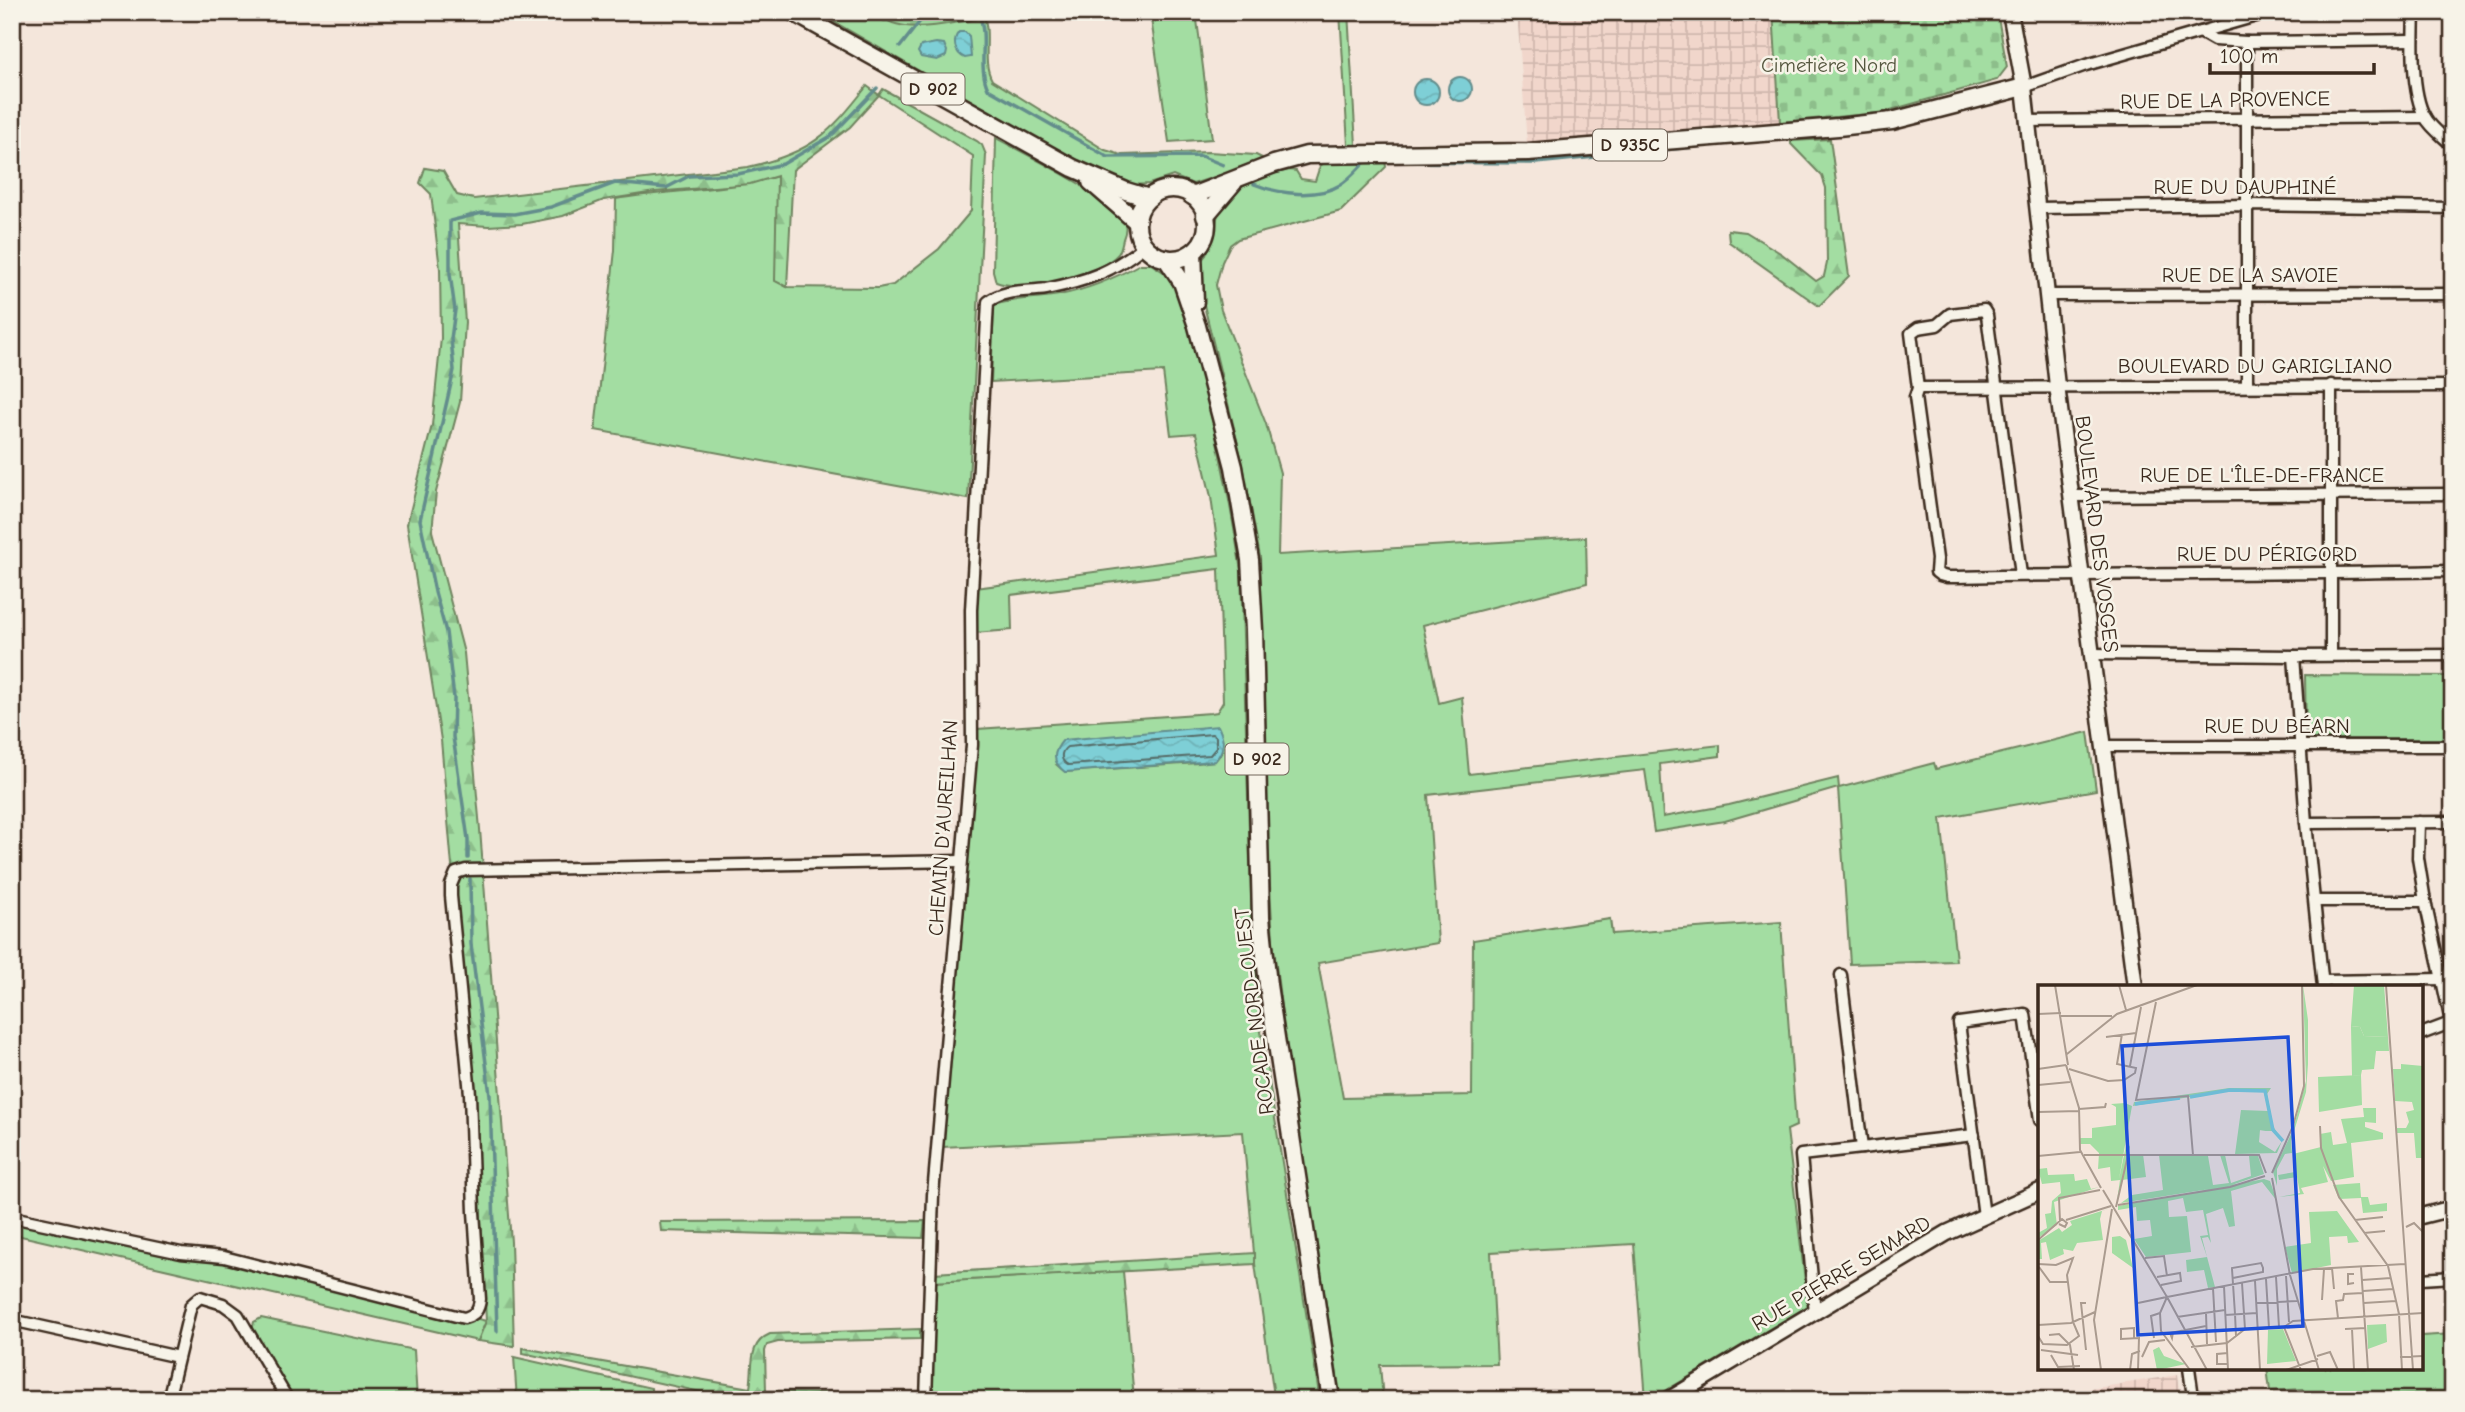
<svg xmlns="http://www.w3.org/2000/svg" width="2465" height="1412" font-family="'Comic Neue',sans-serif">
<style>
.industrial{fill:url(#industrial-grid)}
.green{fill:#a3dda2;stroke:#6f8460;stroke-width:2;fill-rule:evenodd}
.forest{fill:url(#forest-firs);stroke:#6f8460;stroke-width:2}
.cemetery{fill:url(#cemetery-stones);stroke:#6f8460;stroke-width:2}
.water{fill:url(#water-waves);stroke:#638d8c;stroke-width:2}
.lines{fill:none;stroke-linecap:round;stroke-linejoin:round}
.shore{stroke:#566c68;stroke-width:2}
.stream{stroke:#638d8c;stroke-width:3.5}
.minor-casing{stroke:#3b2a1e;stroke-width:15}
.secondary-casing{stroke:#3b2a1e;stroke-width:19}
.primary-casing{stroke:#3b2a1e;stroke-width:21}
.minor{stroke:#f7f3e8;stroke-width:10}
.secondary{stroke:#f7f3e8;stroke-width:14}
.primary{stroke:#f7f3e8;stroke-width:16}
.labels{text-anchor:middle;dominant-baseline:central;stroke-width:5;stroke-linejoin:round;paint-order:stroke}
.shield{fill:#f7f3e8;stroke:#73665b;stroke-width:2}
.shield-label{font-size:19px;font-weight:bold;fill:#3b2a1e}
.park-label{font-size:21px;fill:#55573f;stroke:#f7f3e8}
.street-label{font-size:21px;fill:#3b2a1e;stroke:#f7f3e8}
.inset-river{fill:none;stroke:#7ecfd6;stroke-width:3.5}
.inset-road{fill:none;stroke:#aa9b8f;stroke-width:2}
.view{fill:#1d4ed8;fill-opacity:0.15;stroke:#1d4ed8;stroke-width:3.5}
.inset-edge{fill:none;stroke:#3b2a1e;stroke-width:3.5}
</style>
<defs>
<pattern id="industrial-grid" width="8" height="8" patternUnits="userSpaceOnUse" patternTransform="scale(1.75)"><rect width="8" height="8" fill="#f1d6cb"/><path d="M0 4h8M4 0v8" fill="none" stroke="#d0b8ae"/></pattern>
<pattern id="forest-firs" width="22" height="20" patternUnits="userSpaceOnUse" patternTransform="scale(1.75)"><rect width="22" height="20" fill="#a3dda2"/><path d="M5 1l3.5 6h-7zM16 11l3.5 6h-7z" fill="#8dbe8b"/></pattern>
<pattern id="cemetery-stones" width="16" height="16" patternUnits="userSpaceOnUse" patternTransform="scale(1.75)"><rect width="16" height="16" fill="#a3dda2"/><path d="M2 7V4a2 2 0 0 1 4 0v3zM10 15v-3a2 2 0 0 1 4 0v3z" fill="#8dbe8b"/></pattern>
<pattern id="water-waves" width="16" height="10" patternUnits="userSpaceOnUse" patternTransform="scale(1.75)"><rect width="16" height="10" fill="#7ecfd6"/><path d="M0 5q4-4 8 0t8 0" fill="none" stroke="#6eb2b7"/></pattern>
</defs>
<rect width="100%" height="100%" fill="#f4e6db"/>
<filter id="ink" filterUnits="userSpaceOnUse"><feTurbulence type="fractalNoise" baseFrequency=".0143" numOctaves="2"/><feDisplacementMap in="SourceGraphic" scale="14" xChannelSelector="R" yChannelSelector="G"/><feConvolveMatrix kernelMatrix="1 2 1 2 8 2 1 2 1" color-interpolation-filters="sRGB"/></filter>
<g filter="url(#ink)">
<!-- industrial -->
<g class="industrial">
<path d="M1517 12H1773L1780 122 1527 144Z"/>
<path d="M2177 1375 2180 1400H2064L2065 1393Z"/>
</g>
<!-- green -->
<g class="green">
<path d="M817 12H873L884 21 976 19 983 13C992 34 981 61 992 80L1105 150 1122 155 1209 152 1256 155 1262 158 1260 162 1193 184 1173 176 1149 184 1133 185 1060 152Z"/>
<path d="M1150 12H1196L1212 139 1169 142Z"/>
<path d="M1340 12H1348L1356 145H1348Z"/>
<path d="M883 89 977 141 982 145 986 155 968 499 595 430 615 250 616 199C669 190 726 191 778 176L776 281 787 287 878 288 893 285 939 249 971 211 973 156 879 95Z"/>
<path d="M996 138C1023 153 1109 195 1123 218 1127 225 1126 232 1123 239 1122 243 1121 250 1118 254 1099 276 1023 293 996 282L993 271Z"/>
<path d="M1385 160 1386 167 1341 211 1238 239 1230 245 1222 262 1216 285 1221 310 1266 424 1280 473 1278 555 1586 537 1587 583 1423 625 1439 703 1462 697 1469 774 1720 745V756L1660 764 1663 817 1729 805 1838 778 1839 788 1934 763 1936 769 2088 732 2096 790 1941 818 1956 961 1850 964 1838 788 1725 821 1654 832 1645 770 1428 795 1438 943 1318 963 1343 1098 1472 1095 1473 940 1610 919 1612 934 1781 922 1796 1126 1787 1130 1808 1306 1650 1400H1646L1634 1244 1491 1252 1497 1364 1380 1365 1383 1400H1341L1287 1056 1273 941 1268 849 1260 557 1243 465 1195 268 1206 255 1214 235 1218 213 1236 190 1260 177 1289 170 1296 171 1301 179 1315 181 1320 166 1326 162Z"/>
<path d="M1140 264H1151L1176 280C1204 376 1226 472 1241 571L1252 927 1260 1025 1320 1400 1274 1396 1255 1264 1243 1132 943 1147 977 729 1211 713 1217 712 1223 702 1219 569 1011 595 1012 630 974 633 976 588 1219 555 1211 497 1196 433 1171 435 1163 372 991 382 994 305C1015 298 1037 299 1059 295 1087 290 1115 278 1140 264ZM1223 751 1215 761 1198 763 1065 772 1057 765Z"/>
<path d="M2305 675 2453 676V739H2306Z"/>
<path d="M12 1213 459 1314 486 1321 478 1341 12 1234Z"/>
<path d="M1123 1271 1134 1400H930L932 1282Z"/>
<path d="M261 1318 414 1350 417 1400H293L252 1330 254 1322Z"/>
<path d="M2453 1334V1394L2302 1397 2303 1389 2270 1391 2267 1368H2421V1336Z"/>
<path d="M514 1357 651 1388V1400H517Z"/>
<path d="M863 1392 862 1400H818L819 1393Z"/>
</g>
<!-- forest -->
<g class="forest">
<path d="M873 12H892L913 19 942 12H984L977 19C942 24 903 37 873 12Z"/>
<path d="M867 86 879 95 850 127 793 170 787 287 775 281 777 176 750 184 655 192 604 200 563 216 522 224 488 226 458 224 465 322 460 402 436 492 432 531 464 653 480 829 511 1242 514 1346 478 1341 486 1321 479 1176 441 740 407 524 432 425 441 338 440 269 431 194 420 183 425 168 443 171 457 195 474 199 748 167C810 153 829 135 867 86Z"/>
<path d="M1830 139 1849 276 1819 306 1729 242 1728 230 1746 232 1782 254 1816 281 1824 276 1827 263 1826 188 1822 176 1791 144V141Z"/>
<path d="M925 1221 923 1238 661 1231 660 1222Z"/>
<path d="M1255 1253V1264L932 1282 934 1273Z"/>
<path d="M920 1329V1339L778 1342 767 1345 765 1351 766 1391 819 1393 818 1400H737L523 1353V1348L750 1388C754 1366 747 1344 770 1334Z"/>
</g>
<!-- cemetery -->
<path class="cemetery" d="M1773 12H1997L2007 67 1997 80 1880 113 1780 122Z"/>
<!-- water -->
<g class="water">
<path d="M959 32H965L969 36 971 57 965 58C954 53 952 40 959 32Z"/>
<path d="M936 43 944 44 947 51 946 56 937 60 921 57 918 52 921 46Z"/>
<circle cx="1460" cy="89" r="12"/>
<circle cx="1426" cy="92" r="13"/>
<path d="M1218 726C1225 740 1225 749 1215 761L1065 772C1052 762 1052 753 1063 740Z"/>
</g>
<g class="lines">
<!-- shore -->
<path class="shore" d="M1212 734 1216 737V748L1210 755 1068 765C1060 761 1060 752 1067 747Z"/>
<!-- stream -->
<g class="stream">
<path d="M900 47 921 20 979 14C989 38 977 65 988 89L1108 157 1201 156 1223 165"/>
<path d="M1975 108 1987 105"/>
<path d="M1254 184C1278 194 1317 199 1340 185 1350 179 1357 170 1365 162L1536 163 1743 142"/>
<path d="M468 858V839L453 737 454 698 446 632 435 592 420 520 454 370 451 339 455 310 450 274V221L482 213 514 214 551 207 615 183 666 188 689 176 738 174 783 164 831 136 877 88"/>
<path d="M470 879 471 944 490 1095 497 1331"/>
</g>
<!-- minor casing -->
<g class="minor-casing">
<g id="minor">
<path d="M2414 12C2413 40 2411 93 2425 117 2431 128 2444 137 2453 146"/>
<path d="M2200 32 2214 40 2247 42 2413 40"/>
<path d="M2024 87 2086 65 2270 12"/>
<path d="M2026 121 2425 117"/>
<path d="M2037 208 2248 205 2453 208"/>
<path d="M2048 295 2453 294"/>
<path d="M2247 385V42"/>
<path d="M1918 388 2453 386"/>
<path d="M2071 496 2453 494"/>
<path d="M2021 575 1987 315 1984 310 1950 314 1937 325 1918 328 1911 333 1918 388 1915 397 1937 559 1936 572 1940 575 1947 577C2116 573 2284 575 2453 571"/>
<path d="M2091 654 2294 656 2453 655"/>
<path d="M2331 655V385"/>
<path d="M2294 656 2306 823 2323 987"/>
<path d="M2102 746H2453"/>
<path d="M2419 822 2418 858 2425 901 2453 1031"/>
<path d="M2306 823 2453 822"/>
<path d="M2315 901H2425"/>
<path d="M1841 975 1862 1148"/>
<path d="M2323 981 2442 979"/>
<path d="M2421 1034 2453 1022"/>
<path d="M1984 1216 1959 1023 2025 1014 2040 1120"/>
<path d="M12 1217 181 1253 224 1257 464 1318C475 1315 479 1310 480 1299L474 1212 470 1094 451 896V885L456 873 466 870 961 861"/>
<path d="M2421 1279 2453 1277"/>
<path d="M1815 1313 1801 1155 1974 1135"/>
<path d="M12 1320 178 1357"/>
<path d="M2189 1368 2193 1397"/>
<path d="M168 1400 191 1305 200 1297 223 1304 238 1315 288 1400"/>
<path d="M926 1400 933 1195 972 745 971 610 988 302C1004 289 1027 292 1046 289 1087 281 1112 272 1144 246"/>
</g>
</g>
<!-- secondary casing -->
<g class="secondary-casing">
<g id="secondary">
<path d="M2010 12 2024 87 2057 386 2135 987"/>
<path d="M2421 1216 2453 1208"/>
<path d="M1668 1400 1947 1233 2040 1191"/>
</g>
</g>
<!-- primary casing -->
<g class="primary-casing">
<g id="primary">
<path d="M793 12 1073 168 1126 191 1149 198"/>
<path d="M1091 182 1137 222"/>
<circle cx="1172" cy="224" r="35"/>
<path d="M1192 196 1274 164 1307 155 1528 152 1838 127 1892 121 2024 87"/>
<path d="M1205 216 1234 182"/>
<path d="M1193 252 1195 302"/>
<path d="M1166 258 1182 282 1197 326 1234 467 1250 560 1254 630 1261 917 1268 985 1331 1400"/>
</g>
</g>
<!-- minor -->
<use href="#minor" class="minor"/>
<!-- secondary -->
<use href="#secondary" class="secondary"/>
<!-- primary -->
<use href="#primary" class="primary"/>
</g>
</g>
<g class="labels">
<!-- shield labels -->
<g class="shield">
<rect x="901.5" y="73.5" width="63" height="31" rx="5"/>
<rect x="1593" y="129.5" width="74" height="31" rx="5"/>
<rect x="1225.5" y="743.5" width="63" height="31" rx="5"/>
</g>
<g class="shield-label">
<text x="933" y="89">D 902</text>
<text x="1630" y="145">D 935C</text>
<text x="1257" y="759">D 902</text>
</g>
<!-- park labels -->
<g class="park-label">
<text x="1829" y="65">Cimetière Nord</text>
</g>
<!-- street labels -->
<g class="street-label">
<text transform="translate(2225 100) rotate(-1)">RUE DE LA PROVENCE</text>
<text x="2245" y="187">RUE DU DAUPHINÉ</text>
<text x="2250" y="275">RUE DE LA SAVOIE</text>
<text x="2255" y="366">BOULEVARD DU GARIGLIANO</text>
<text x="2262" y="475">RUE DE L'ÎLE-DE-FRANCE</text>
<text transform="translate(2097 534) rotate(83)">BOULEVARD DES VOSGES</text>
<text x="2267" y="554">RUE DU PÉRIGORD</text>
<text x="2277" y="726">RUE DU BÉARN</text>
<text transform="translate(943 828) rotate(-86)">CHEMIN D'AUREILHAN</text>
<text transform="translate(1254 1011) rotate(-97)">ROCADE NORD-OUEST</text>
<text transform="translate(1841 1273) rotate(-31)">RUE PIERRE SEMARD</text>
</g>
</g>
<!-- overview -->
<g transform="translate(2038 985)">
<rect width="385" height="385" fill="#f4e6db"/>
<path d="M265 0 270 35V79L268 107 253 156 254 168 247 169 239 184V201L235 187 255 145 268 96ZM316 0H346L350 52 326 51 322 42 313 41ZM363 79 385 81V173H378L376 148H359V143H368L371 137 368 127 376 125 374 117 357 116 355 84H363ZM323 90 324 120 281 127 280 92ZM87 118 94 121 81 194 89 156 92 162 79 215 82 195 73 196 72 182 60 184 61 168 52 159H41V153H54V143L78 140V122L73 119ZM325 123H338V138L327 137V142L345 148V154L313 158 316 192 293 196 285 181 290 197 263 203 266 209 241 212 262 208 259 192 241 195 240 190 257 187 255 169 283 162 282 149 293 147 295 160 309 158 303 134 326 132ZM203 125 230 126 234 145H222L221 157 237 167 244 156 239 168 197 169ZM105 169 108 192 84 195 89 171ZM121 170 170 171 175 200 191 198 182 170H187L193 198 213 191 211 171H220L226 189 191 201 83 218 94 210 125 205ZM9 183 10 190 36 189 37 196 49 194 53 204 61 202 16 217 19 240 0 253V248L9 243 7 229 13 228 14 216 23 208 22 197 4 199 0 184ZM226 194 232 196 239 216 224 197 193 206 197 241 191 242 185 223 168 229 173 258 170 252 164 253 177 302 170 303 166 285 149 287 148 275 169 272 162 251 170 250 165 225 148 227 145 213 130 216 131 232 149 231 153 267 108 272 96 254 114 251 112 235 99 236 98 222 80 225V221ZM322 198 323 212H330L332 220 349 218V226L325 228 323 213 301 214 295 200ZM73 223 64 226 62 234 65 255 39 258 35 266 25 264 26 269 12 275 8 257 3 258 4 274H0V256L21 243 24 247 34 240 32 236ZM82 251 88 255 95 283 74 268V252ZM348 339 349 357 330 364 329 340ZM245 344 258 376 229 379 230 345ZM121 362 126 371 148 379 119 385 115 365Z" fill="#a3dda2"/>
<path d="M191 103H233L229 109 235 141 244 156 235 146H221L234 144 226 107 190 106 95 121 96 117Z" fill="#a3dda2"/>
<path d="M299 226 321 257 310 258 309 251 291 252 293 280 254 288 247 262 273 258 271 227Z" fill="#a3dda2"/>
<path d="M313 41 322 42 326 51 350 52 351 66H338L336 84 324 85 323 90 314 91Z" fill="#a3dda2"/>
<path class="inset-river" d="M152 112 192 105 227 106 235 145 245 156M97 119 142 113"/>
<path class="inset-road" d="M17 0 30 80M81 0 88 25M348 0 375 385M118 17 98 115 150 111 155 170M0 29 23 28M23 31H74M68 52 98 48M29 69 79 29 159 0M92 81 103 22M0 84 28 80M31 84 70 96 86 95 97 88 98 83 79 79 84 49M33 96 28 80 41 123 42 165 63 203M0 100 32 97M41 124 67 122 68 118M0 127 41 126M282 141 283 163 301 212 350 281 361 329 364 385M46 170H221L228 188M0 171 42 167M234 188 255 141 266 101 264 0M234 193 252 290M65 205 129 312M80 220 192 202 227 191M78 222 90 170M28 235 73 221M317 235 345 232M22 236 21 213 62 205M368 242 376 238 385 247M326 248 347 246M0 255 24 234 29 238 27 242 21 239M107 273 126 271 129 291M0 279 18 280 35 273 29 290 35 337 41 351 29 360 5 359 0 351M1 282 12 297H30M323 282 330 385M294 283 296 304M316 289H310V299L316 298M252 290 281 385M248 291 251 337M119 292 142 288 143 296 123 300M238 292 241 342M195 293 225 287V283L223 278 194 283V284L197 329 198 351M228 294 231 343M324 295 353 293M217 296 222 385M204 298 207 344M186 301 190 385M175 303 178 357M325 306 355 304M129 312 275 284 367 279M129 312 122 328 123 346 152 385M284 315 286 284M100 318 129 312 169 385M219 318 259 316M326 318 358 316M168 328 169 359M187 330 219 328M139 332 187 325M300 333 298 316 305 315 306 309 325 308M0 340 33 338 57 327M246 342 263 385M307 344 328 343M314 344 316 385M135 347 134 353 132 348 168 341M11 350 21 349 32 360 36 385M96 353V343L83 344V354L101 353 100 385M116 353 113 331 122 328M153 362 189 358 207 344 246 342 255 336 385 328M3 365 40 370M48 365 43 318H48M190 368 179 369V379H190M13 370 20 382 42 381M279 371 292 367 300 385M104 372 111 357 127 355M362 372 385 371M63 385 56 335 74 224M92 385 94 369 102 366M248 385 280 374"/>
<path class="view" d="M250 52 265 341 100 350 84 61Z"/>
<rect width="385" height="385" class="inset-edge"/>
</g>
<!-- margin -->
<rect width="2465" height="1412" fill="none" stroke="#f7f3e8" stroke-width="42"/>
<rect x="21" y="21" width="2423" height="1370" fill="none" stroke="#3b2a1e" stroke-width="2.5" filter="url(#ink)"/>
<!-- scale -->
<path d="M2210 63v10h164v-10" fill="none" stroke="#3b2a1e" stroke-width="3.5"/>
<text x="2220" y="63" font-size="21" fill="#3b2a1e" stroke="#f7f3e8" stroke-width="5" paint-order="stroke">100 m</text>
</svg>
